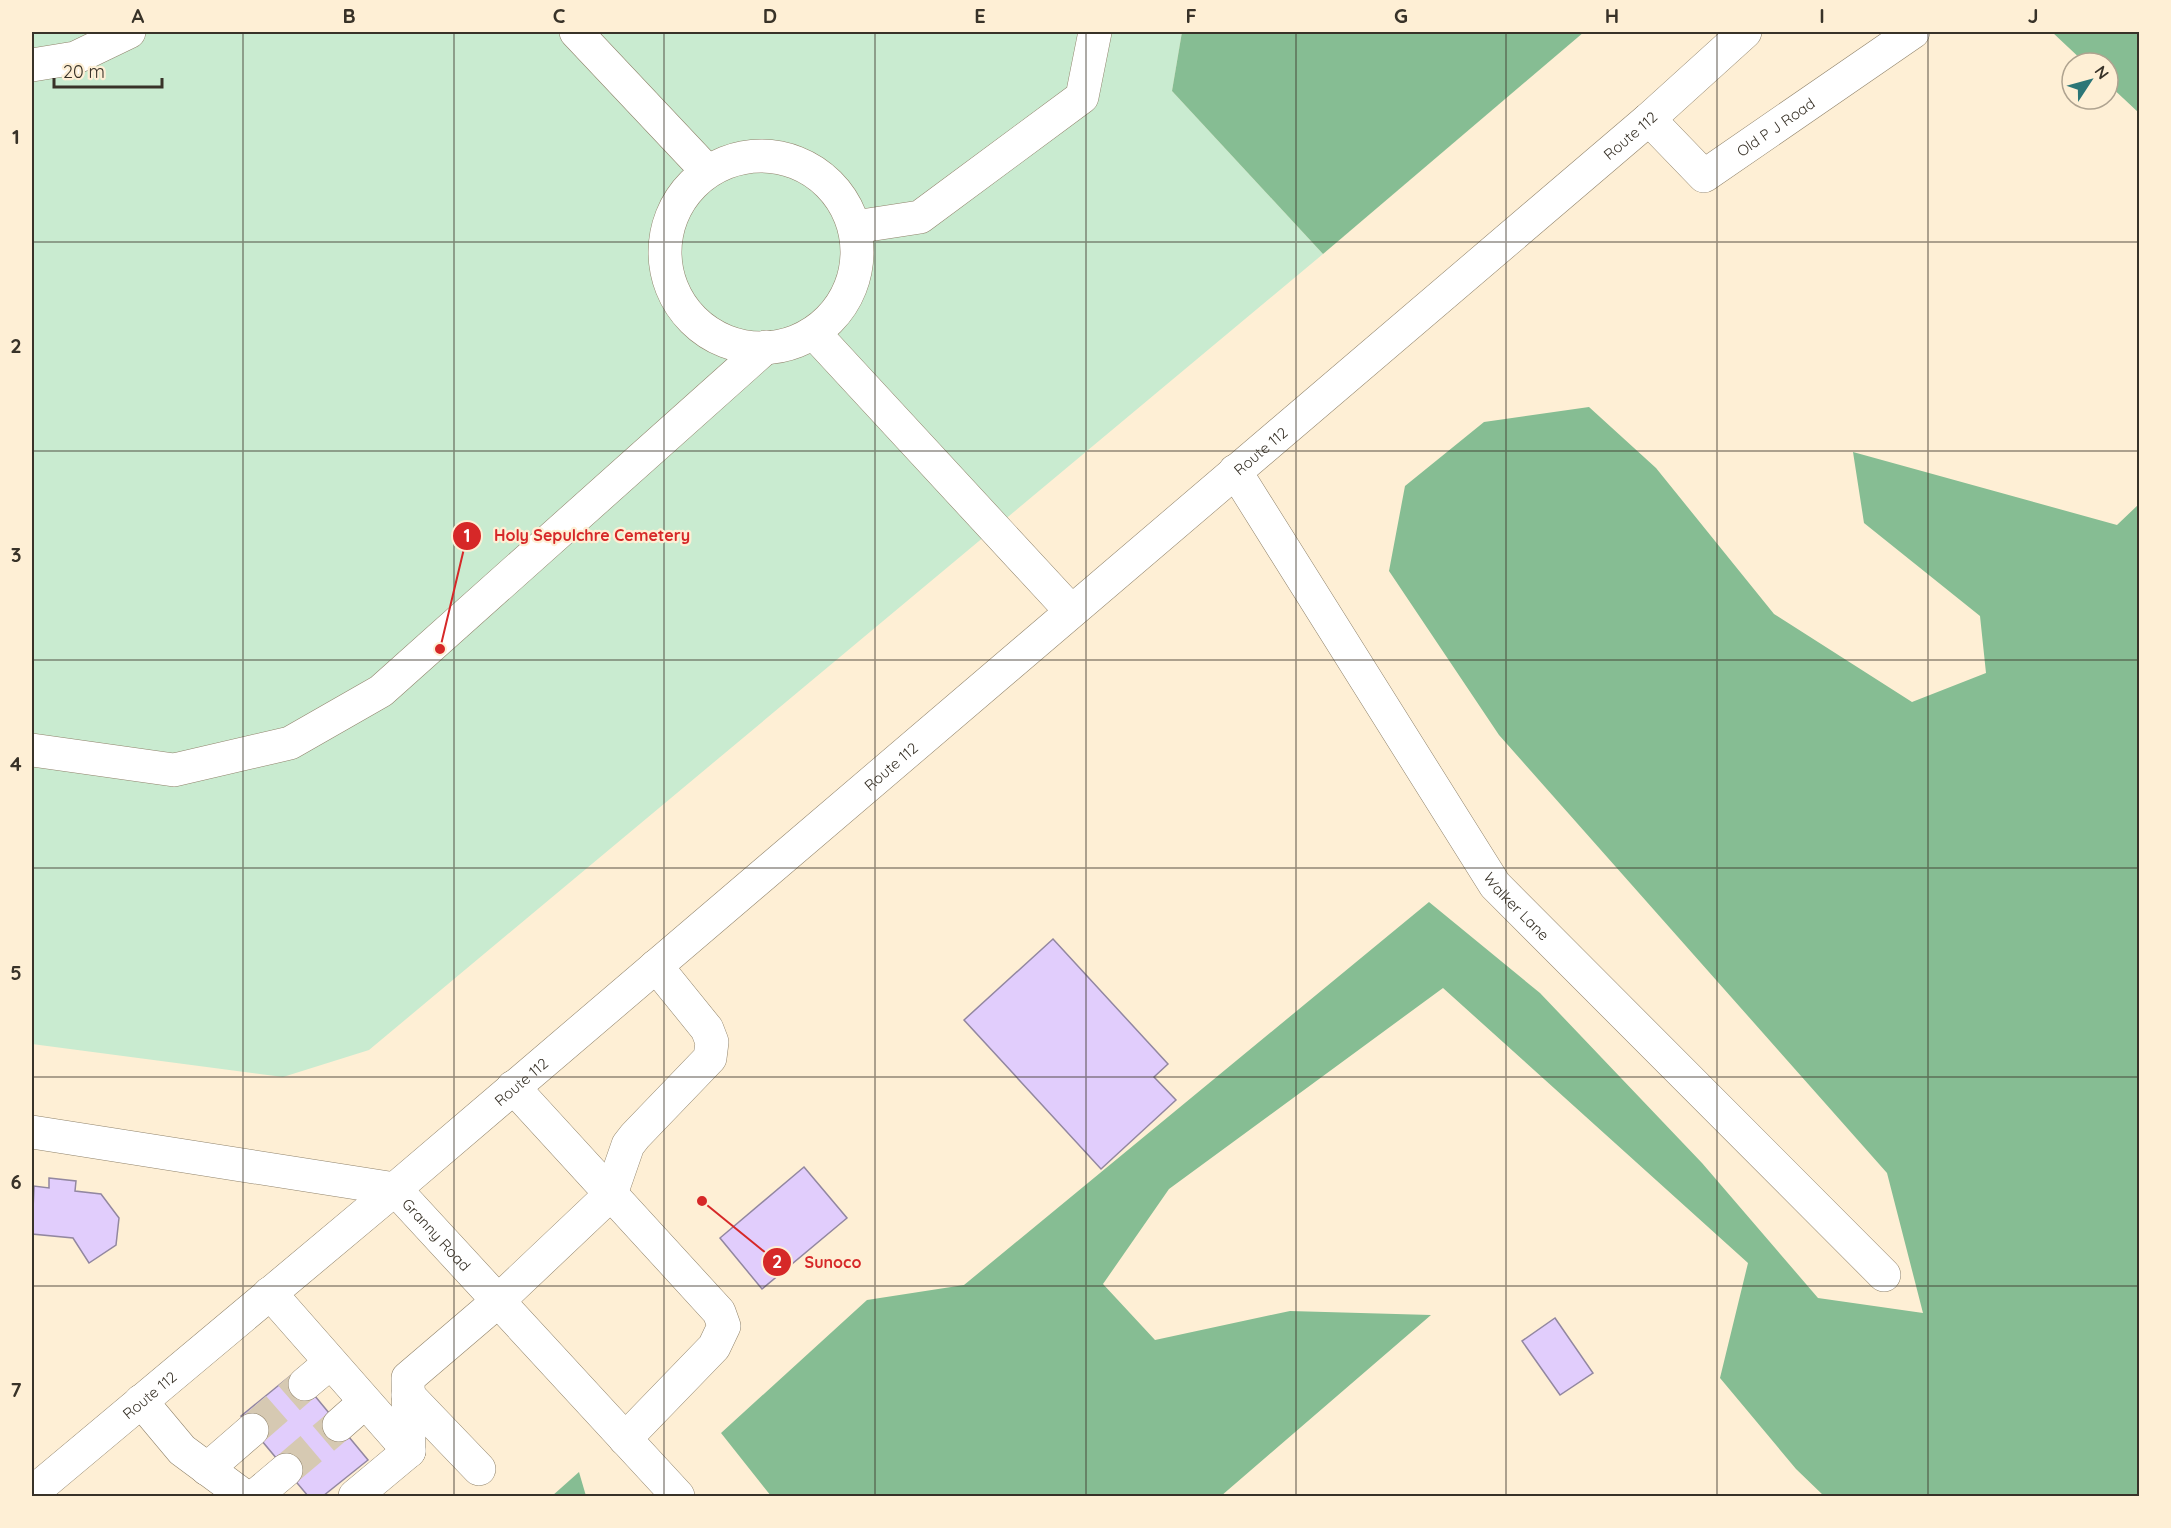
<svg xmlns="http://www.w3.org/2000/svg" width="2171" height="1528" font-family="Quicksand,sans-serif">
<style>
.green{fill:#c9ebd0}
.forest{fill:#86bd93}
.building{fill:#e1cdfc;stroke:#9287a0;stroke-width:1.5}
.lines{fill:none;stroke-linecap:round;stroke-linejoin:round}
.minor-tunnel{stroke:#d6c9b2;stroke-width:33;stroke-dasharray:33 16;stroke-linecap:butt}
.minor-casing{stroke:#90836b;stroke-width:34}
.major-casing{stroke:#90836b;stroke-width:34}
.minor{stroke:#fff;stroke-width:33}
.major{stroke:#fff;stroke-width:33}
.grid{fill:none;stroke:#383228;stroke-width:1.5;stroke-opacity:0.55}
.labels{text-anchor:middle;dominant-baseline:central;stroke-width:4.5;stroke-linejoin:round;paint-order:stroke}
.street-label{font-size:15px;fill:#383228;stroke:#feefd5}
.leader{fill:none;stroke:#d62828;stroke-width:2}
.callout-dot{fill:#d62828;stroke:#feefd5;stroke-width:2}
.mark-label{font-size:18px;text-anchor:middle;font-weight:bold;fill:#fff}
.callout-label{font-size:16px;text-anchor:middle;font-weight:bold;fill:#d62828;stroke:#feefd5;stroke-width:4.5;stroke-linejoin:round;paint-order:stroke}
.neatline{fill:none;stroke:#383228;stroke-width:2}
.grid-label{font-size:20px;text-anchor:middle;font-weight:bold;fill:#383228}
</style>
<rect width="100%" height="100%" fill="#feefd5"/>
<!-- green -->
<path class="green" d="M32 32H1182L1172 91 1323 254 369 1050 283 1077 32 1044Z"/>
<!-- forest -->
<g class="forest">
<path d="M1182 32H1584L1323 254 1172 91Z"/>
<path d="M2052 32H2139V113L2108 84V63H2085Z"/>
<path d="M1589 407 1656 468 1774 614 1912 702 1986 673 1980 616 1864 523 1853 452 2117 525 2139 504V1496H1824L1796 1469 1720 1378 1748 1263 1443 988 1169 1189 1103 1284 1155 1340 1290 1311 1431 1315 1221 1496H771L721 1433 867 1300 964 1285 1429 902 1540 993 1702 1163 1818 1298 1923 1313 1887 1173 1499 735 1389 571 1405 486 1484 422Z"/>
<path d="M579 1472 586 1496H552Z"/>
</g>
<!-- building -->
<g class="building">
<path d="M1053 939 1168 1064 1154 1077 1176 1100 1101 1169 964 1020Z"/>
<path d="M804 1167 847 1218 762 1289 720 1238Z"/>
<path d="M49 1178 76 1181 75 1191 101 1194 119 1218 116 1245 89 1263 73 1238 32 1234 34 1186 49 1188Z"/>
<path d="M1555 1318 1593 1373 1560 1395 1522 1341Z"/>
<path d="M295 1372 368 1460 323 1496H308L241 1416Z"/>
</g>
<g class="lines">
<!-- minor-tunnel -->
<g class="minor-tunnel">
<path d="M252 1430 305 1384"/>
<path d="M286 1470 339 1425"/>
</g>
<!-- minor casing -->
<g class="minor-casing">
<g id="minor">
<path d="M576 32 707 171"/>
<path d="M32 65 75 58 129 32"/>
<path id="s1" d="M1649 119 1704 176 1913 32"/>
<circle cx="761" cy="252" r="96"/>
<path d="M855 227 920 217 1082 97 1095 32"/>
<path d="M814 333 1071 611"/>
<path id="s2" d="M1235 471 1495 885 1884 1275"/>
<path d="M32 750 174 770 290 743 381 691 766 347"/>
<path d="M513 1087 719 1312 724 1326 714 1347 625 1439"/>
<path id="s3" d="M32 1132 395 1189 678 1496"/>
<path d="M270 1293 409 1451"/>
<path d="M305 1384 330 1363"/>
<path d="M408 1395 479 1469"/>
<path d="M141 1401 182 1450 244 1496"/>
<path d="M339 1425 365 1402"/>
<path d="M207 1469 252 1430"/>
<path d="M255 1496 286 1470"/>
<path d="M355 1496 409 1451 408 1378 497 1302 611 1194 628 1145 635 1136 710 1058 712 1042 707 1029 656 966"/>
</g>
</g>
<!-- major casing -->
<g class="major-casing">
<g id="major">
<path id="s4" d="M32 1493 395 1189 1649 119 1745 32"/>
</g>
</g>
<!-- minor -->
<use href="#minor" class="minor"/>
<!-- major -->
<use href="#major" class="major"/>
</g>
<!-- grid -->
<path class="grid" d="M243 32V1496M454 32V1496M664 32V1496M875 32V1496M1086 32V1496M1296 32V1496M1506 32V1496M1717 32V1496M1928 32V1496M32 242H2140M32 451H2140M32 660H2140M32 868H2140M32 1077H2140M32 1286H2140"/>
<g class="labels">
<!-- street labels -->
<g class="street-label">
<text stroke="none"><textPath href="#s1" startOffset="166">Old P J Road</textPath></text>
<text stroke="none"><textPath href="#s4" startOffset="2097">Route 112</textPath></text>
<text stroke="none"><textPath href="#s4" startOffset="1611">Route 112</textPath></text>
<text stroke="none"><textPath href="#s4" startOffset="1125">Route 112</textPath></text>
<text stroke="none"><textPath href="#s2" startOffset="519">Walker Lane</textPath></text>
<text stroke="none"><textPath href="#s4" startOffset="639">Route 112</textPath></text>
<text stroke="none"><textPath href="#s3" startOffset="429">Granny Road</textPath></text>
<text stroke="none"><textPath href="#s4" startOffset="153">Route 112</textPath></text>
</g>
</g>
<!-- callouts -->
<path class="leader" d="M440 649L467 536M702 1201L777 1262"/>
<g class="callout-dot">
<circle cx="440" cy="649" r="6"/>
<circle cx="702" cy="1201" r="6"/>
<circle cx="467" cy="536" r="15"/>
<circle cx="777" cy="1262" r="15"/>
</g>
<g class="mark-label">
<text x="467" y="542">1</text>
<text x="777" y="1268">2</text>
</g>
<g class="callout-label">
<text x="592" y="541">Holy Sepulchre Cemetery</text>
<text x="833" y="1268">Sunoco</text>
</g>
<!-- border -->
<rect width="2171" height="1528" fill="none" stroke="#feefd5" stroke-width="66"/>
<!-- north arrow -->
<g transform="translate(2090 81) rotate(54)"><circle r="28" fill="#feefd5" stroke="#afa390" stroke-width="1.5"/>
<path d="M0-4.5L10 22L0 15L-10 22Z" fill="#2c7677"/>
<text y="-9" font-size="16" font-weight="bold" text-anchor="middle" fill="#383228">N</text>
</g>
<!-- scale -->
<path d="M54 78v9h108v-9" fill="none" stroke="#383228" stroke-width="3"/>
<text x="63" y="78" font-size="18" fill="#383228" stroke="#feefd5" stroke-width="4.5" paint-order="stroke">20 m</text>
<rect x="33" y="33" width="2105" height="1462" class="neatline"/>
<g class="grid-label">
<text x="138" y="23">A</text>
<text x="349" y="23">B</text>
<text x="559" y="23">C</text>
<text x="770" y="23">D</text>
<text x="980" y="23">E</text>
<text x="1191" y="23">F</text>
<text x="1401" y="23">G</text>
<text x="1612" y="23">H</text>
<text x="1822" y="23">I</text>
<text x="2033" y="23">J</text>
<text x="16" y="144">1</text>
<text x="16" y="353">2</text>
<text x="16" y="562">3</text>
<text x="16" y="771">4</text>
<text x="16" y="980">5</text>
<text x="16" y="1189">6</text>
<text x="16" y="1397">7</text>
</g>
</svg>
